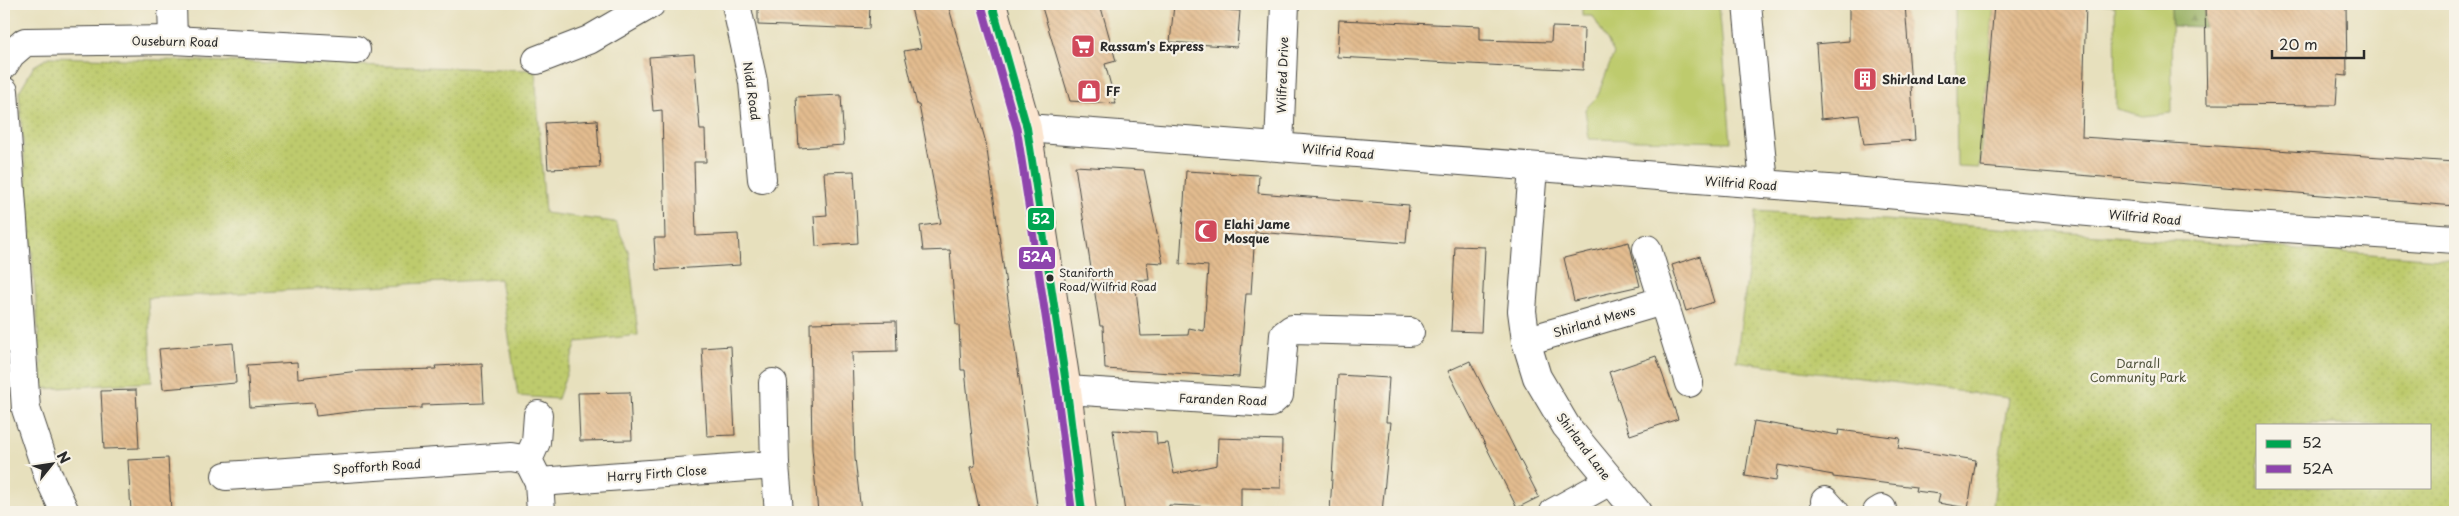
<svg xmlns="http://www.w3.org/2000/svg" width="2459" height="516" font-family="'Playpen Sans',sans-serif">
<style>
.grass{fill:#becb6d;stroke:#747b4c}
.forest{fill:url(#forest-firs);stroke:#606d46}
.park{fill:url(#park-dots);stroke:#747b4c;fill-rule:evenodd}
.building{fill:url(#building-back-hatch)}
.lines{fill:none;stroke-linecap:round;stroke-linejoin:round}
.minor-casing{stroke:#474641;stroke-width:30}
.secondary-casing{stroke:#474641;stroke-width:30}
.minor{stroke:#fff;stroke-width:28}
.secondary{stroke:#fbe5cf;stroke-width:28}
.bus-1-casing{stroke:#f7f3e8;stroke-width:11}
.bus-2-casing{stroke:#f7f3e8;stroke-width:11}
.bus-1{stroke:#00a651;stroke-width:8}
.bus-2{stroke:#8e44ad;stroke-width:8}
.bus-dot{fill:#2b2b2b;stroke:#f7f3e8;stroke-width:2}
.labels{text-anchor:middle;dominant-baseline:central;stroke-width:4.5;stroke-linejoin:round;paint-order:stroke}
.bus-label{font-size:11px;fill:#2b2b2b;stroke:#f7f3e8;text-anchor:start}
.street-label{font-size:12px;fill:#2b2b2b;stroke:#f7f3e8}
.poi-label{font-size:12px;font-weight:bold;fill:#2b2b2b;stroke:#f7f3e8;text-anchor:start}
.park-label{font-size:12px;fill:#50533c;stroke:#f7f3e8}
.line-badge{stroke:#f7f3e8;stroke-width:2}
.badge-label{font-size:14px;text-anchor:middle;font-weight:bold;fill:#fff}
</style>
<defs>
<pattern id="forest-firs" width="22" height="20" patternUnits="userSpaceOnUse" patternTransform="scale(1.25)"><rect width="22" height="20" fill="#96af60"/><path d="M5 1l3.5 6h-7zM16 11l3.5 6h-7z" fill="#7b8f4f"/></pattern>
<pattern id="park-dots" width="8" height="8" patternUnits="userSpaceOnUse" patternTransform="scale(1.25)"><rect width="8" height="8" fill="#becb6d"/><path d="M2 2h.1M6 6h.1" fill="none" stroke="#a3ae5f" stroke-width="1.8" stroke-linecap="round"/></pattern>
<pattern id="building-back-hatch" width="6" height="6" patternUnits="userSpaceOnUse" patternTransform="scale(1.25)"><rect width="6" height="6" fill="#e3bc8f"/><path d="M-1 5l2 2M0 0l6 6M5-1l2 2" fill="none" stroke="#c3a27c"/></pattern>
</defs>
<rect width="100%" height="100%" fill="#f7f3e8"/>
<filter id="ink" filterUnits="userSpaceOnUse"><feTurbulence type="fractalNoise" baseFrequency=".02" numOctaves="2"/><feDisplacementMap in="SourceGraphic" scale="10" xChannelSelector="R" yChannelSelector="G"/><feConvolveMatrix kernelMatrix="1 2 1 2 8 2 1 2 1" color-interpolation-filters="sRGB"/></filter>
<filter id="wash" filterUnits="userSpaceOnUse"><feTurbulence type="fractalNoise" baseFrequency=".0096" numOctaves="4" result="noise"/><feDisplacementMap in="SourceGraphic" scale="20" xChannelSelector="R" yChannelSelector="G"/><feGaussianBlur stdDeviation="1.12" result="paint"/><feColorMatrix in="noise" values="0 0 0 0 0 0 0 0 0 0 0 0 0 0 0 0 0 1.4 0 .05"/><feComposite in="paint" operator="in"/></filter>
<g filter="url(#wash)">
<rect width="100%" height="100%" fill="#e7e0bd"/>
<!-- grass -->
<g class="grass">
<path d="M1582 4H1719L1731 142 1589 139 1585 109 1597 97 1614 53 1593 16H1582Z"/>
<path d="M1955 4H1994L1979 168 1957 167Z"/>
<path d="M2097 4H2171L2172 113 2143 116 2116 109 2115 6Z"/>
</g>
<!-- forest -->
<path class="forest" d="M2171 4H2205V27L2172 26Z"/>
<!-- park -->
<g class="park">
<path d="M49 57 535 70 545 213 615 222 629 253 638 335 577 342 558 399 518 396 500 279 148 298 152 382 43 389 19 92 34 66Z"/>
<path d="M1756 211 2455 260V512H1992L2008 398 1736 361ZM2258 425H2430V487H2258Z"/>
</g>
<g id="blocks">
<!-- building -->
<g class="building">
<path d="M758 4H870L869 29 758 25Z"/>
<path d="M910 4H948L986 143 1038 512H980L970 467 975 466 965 370H961L959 325H956L950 250 923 251 920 226 941 223 919 105H917L904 51 921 48Z"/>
<path d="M1041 4H1100L1116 61 1105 64 1116 104 1070 101Z"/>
<path d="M1905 4 1915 140 1864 144 1859 115 1821 119 1816 44 1849 41V7Z"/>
<path d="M1994 4H2086L2082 137 2455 162V206L1981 167Z"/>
<path d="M2205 4H2346L2347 76 2338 75 2336 105 2207 104Z"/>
<path d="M1174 5 1240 11 1237 47 1170 42Z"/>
<path d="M1339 20 1480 26V40L1551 42 1552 27 1584 28 1583 70 1337 57Z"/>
<path d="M694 54 700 130H705L706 162H694L696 236 738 234 740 265 656 270 654 238H665L662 110 653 111 649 57Z"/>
<path d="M841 95 844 145 799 148 796 97Z"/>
<path d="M597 120 600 167 548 169 545 123Z"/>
<path d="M1075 166 1144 170 1163 263 1147 262 1149 280H1135L1141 336 1188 335 1189 328 1204 331 1208 266 1180 264 1186 171 1259 175 1258 193 1409 205 1406 243 1255 232 1251 294H1246L1239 377 1105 369 1103 326H1100Z"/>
<path d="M854 171 858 243 816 246 814 216 827 215 824 172Z"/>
<path d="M1629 242 1640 286 1574 301 1564 258Z"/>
<path d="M1455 246 1485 247 1481 332 1451 331Z"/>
<path d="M1700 256 1714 302 1686 311 1672 265Z"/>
<path d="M896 321 897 351 852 352 855 458 861 512H818L812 449 810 323Z"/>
<path d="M233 343 236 383 163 389 159 349Z"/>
<path d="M731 346 735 435 707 436 702 348Z"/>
<path d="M1656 356 1678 419 1630 435 1609 372Z"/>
<path d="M1470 361 1539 497 1517 508 1448 371Z"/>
<path d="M297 362 298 378 359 371 436 369 435 366 482 364 484 403 422 405V408L366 410 316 416 314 403 250 407 247 365Z"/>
<path d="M1338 375 1389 378 1386 422H1391L1382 512H1330Z"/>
<path d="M136 390 139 448 104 449 101 391Z"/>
<path d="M630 392 632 440 580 441 578 393Z"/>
<path d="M1754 421 1838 435 1839 430 1900 438 1898 448 1976 460 1968 508 1938 503 1940 494 1915 491 1916 487 1833 477V475L1778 465 1776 481 1745 476Z"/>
<path d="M1113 430 1156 432 1157 444 1168 443 1174 474 1217 465 1218 438 1282 440 1281 488 1241 487V508L1169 505V512H1125Z"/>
<path d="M168 458 171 512H131L128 460Z"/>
</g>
</g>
</g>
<g filter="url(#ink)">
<use href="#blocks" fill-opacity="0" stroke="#474641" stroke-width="1"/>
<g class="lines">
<!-- minor casing -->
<g class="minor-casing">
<g id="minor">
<path d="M172 4 173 40"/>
<path d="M736 4 753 82 762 179"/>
<path d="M1747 4 1764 184"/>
<path d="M537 60 589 40 651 4"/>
<path d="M4 65 11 54 25 42 173 40 356 50"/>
<path d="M4 91 26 409 48 475 65 512"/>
<path d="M1027 128 1842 190 2222 224 2455 239"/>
<path d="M1279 146 1285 4"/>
<path d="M1533 168 1522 311 1526 341 1537 377 1566 426 1637 512"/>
<path d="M1647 249 1689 383"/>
<path d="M1526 341 1662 301"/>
<path d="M773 383 775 465 779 512"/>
<path d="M1067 390 1270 403 1279 395 1284 335 1292 329 1410 332"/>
<path d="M538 415 536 442 528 460 539 482 541 512"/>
<path d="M226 476 511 457 528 460"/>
<path d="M539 482 775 465"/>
<path d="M1825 501 1835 512"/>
<path d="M1554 512 1610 481"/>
<path d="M1877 512 1882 509"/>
</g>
</g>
<!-- secondary casing -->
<g class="secondary-casing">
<path id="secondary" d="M992 4 1027 128 1067 390 1082 512"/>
</g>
<!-- minor -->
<use href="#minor" class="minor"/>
<!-- secondary -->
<use href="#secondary" class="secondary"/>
<!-- bus-1 casing -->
<g class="bus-1-casing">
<path id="bus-1" d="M992 4 1027 128 1067 390 1082 512"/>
</g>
<!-- bus-2 casing -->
<g class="bus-2-casing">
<path id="bus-2" d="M982 7 1017 130 1057 391 1072 512"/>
</g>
<!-- bus-1 -->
<use href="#bus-1" class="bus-1"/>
<!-- bus-2 -->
<use href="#bus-2" class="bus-2"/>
</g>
</g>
<!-- icons -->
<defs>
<g id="supermarket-square" transform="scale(1.25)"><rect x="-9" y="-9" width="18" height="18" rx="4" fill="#d1495b" stroke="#f7f3e8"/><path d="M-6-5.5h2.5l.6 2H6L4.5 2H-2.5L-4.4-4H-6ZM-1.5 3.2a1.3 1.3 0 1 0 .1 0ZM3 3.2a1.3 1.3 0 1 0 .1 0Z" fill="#fff"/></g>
<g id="building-square" transform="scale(1.25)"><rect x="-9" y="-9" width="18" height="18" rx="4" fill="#d1495b" stroke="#f7f3e8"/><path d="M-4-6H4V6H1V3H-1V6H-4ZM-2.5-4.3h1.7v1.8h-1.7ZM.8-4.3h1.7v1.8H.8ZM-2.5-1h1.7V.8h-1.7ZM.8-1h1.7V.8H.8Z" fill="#fff"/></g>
<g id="shop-square" transform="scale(1.25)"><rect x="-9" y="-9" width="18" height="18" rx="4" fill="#d1495b" stroke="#f7f3e8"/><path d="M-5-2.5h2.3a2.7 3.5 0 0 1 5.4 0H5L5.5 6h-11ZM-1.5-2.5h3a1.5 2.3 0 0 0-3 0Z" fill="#fff"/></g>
<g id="mosque-square" transform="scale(1.25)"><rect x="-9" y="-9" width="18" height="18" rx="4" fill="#d1495b" stroke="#f7f3e8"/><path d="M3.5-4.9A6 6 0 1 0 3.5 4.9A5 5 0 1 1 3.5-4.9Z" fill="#fff"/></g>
</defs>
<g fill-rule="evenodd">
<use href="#supermarket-square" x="1083" y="46"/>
<use href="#building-square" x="1865" y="79"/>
<use href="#shop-square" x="1089" y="91"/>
<use href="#mosque-square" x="1206" y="231"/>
</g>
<!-- markers -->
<circle class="bus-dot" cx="1050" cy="278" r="4.5"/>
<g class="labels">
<!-- bus labels -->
<g class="bus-label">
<text x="1059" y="272">Staniforth<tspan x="1059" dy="14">Road/Wilfrid Road</tspan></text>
</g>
<!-- street labels -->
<g class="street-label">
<text transform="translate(175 41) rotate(1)">Ouseburn Road</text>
<text transform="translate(1282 75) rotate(-88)">Wilfred Drive</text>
<text transform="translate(752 91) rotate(82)">Nidd Road</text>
<text transform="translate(1338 151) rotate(5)">Wilfrid Road</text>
<text transform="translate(1741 183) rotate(4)">Wilfrid Road</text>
<text transform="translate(2145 217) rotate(5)">Wilfrid Road</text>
<text transform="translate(1594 321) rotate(-16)">Shirland Mews</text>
<text transform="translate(1223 399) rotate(2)">Faranden Road</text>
<text transform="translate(1584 446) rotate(53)">Shirland Lane</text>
<text transform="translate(377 466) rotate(-4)">Spofforth Road</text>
<text transform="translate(657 473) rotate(-4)">Harry Firth Close</text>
</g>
<!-- poi labels -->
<g class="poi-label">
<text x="1100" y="46">Rassam's Express</text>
<text x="1882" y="79">Shirland Lane</text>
<text x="1106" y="91">FF</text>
<text x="1224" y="224">Elahi Jame<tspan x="1224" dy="14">Mosque</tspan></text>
</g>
<!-- park labels -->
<g class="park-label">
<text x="2138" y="363">Darnall<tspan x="2138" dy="14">Community Park</tspan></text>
</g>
</g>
<g class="line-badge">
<rect x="1027" y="207" width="28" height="24" rx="5" fill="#00a651"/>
<rect x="1018" y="246" width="38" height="24" rx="5" fill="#8e44ad"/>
</g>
<g class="badge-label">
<text x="1041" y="224">52</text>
<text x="1037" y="262">52A</text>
</g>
<!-- margin -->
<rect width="2459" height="516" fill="none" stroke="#f7f3e8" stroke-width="20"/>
<!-- legend -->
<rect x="2256" y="424" width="175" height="65" fill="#f7f3e8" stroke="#a5a39c"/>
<rect x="2266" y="440" width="25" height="8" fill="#00a651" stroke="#a5a39c"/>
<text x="2302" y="448" font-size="15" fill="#2b2b2b">52</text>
<rect x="2266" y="465" width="25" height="8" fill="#8e44ad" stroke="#a5a39c"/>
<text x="2302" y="474" font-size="15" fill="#2b2b2b">52A</text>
<!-- north arrow -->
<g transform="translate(52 464) rotate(60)" stroke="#f7f3e8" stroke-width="4" paint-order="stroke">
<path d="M0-4L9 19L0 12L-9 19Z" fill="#2b2b2b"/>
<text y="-8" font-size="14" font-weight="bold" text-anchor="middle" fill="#2b2b2b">N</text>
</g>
<!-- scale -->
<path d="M2272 50v8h92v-8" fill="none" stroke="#2b2b2b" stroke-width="2.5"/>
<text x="2279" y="50" font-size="15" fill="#2b2b2b" stroke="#f7f3e8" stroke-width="4" paint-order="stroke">20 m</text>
</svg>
